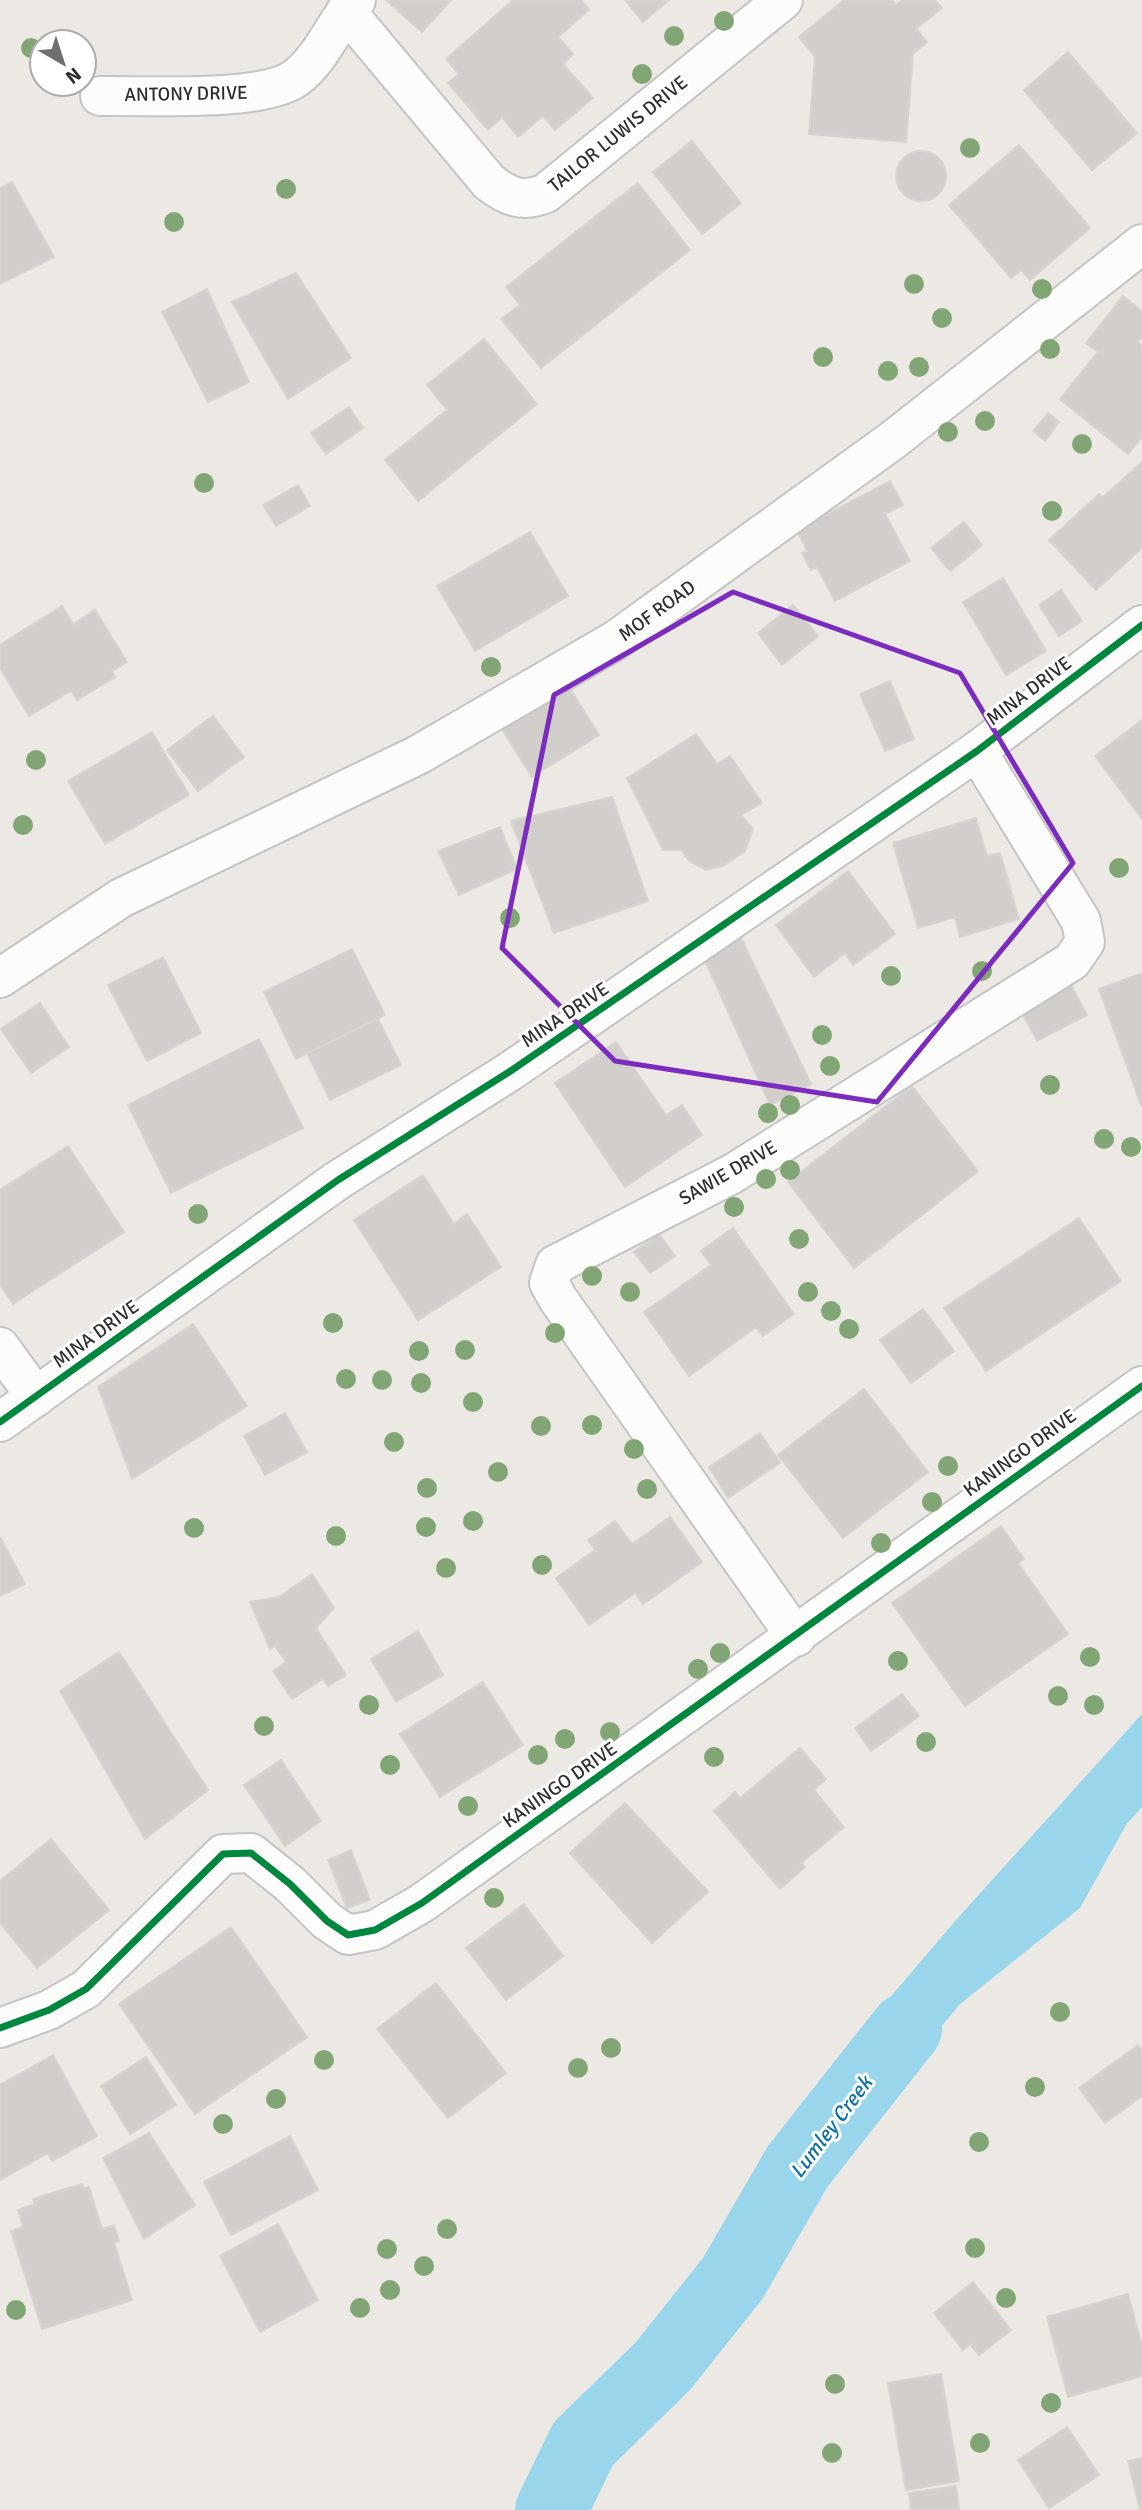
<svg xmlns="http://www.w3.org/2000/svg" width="1142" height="2510" font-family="Signika,sans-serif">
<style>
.water{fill:#99d6ec}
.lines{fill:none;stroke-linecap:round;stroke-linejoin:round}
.river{stroke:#99d6ec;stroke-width:72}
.building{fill:#d1cecb;stroke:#d7d4d0;stroke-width:2}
.street-casing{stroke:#c5c4c5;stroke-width:42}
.street{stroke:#fcfcfb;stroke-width:38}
.cycleway-casing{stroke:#fff;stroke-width:11}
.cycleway{stroke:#00873e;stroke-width:7}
.tree{fill:#82a575}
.marked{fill:none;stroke:#7b2cbf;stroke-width:5;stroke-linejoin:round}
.labels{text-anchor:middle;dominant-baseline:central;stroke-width:6;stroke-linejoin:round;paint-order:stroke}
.street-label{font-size:19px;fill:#2e2e2e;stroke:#fff}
.water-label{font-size:21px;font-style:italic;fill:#0d6fa3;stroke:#fff}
</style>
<rect width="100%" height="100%" fill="#ece8e4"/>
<!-- water -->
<path class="water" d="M1142 1714V1807L1126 1825 1080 1908 959 2005 861 2124 818 2082 956 1920Z"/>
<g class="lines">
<!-- river -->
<path class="river" d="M551 2510 583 2444 663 2366 733 2278 798 2166 906 2029"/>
</g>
<!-- building -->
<g class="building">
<path d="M386 0H451L422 32Z"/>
<path d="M513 0H581L589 10 558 37 573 54 563 64 593 98 555 130 543 116 518 137 502 117 488 130 448 83 459 74 446 59Z"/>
<path d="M625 0H669L643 22Z"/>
<path d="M844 0H892L896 5 902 0H935L942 8 916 29 927 42 913 54 906 142 809 134 815 57 799 37Z"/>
<path d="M1068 52 1137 133 1092 170 1024 90Z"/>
<path d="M692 141 741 203 702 234 653 172Z"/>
<path d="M1019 145 1090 228 1030 280 1021 270 1011 278 949 205Z"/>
<circle cx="921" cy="176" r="25"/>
<path d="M12 182 54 257 0 284V188Z"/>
<path d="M638 183 690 250 541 368 501 319 520 305 506 287Z"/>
<path d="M296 273 351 358 288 399 232 302Z"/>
<path d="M207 289 249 382 208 402 162 312Z"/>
<path d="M1123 296 1142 311V337L1138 342 1142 346V437L1128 454 1060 399 1098 352 1086 343Z"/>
<path d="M484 339 537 404 418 501 385 460 447 410 427 385Z"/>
<path d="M349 407 363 428 326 454 311 433Z"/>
<path d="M1048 413 1059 422 1045 441 1033 431Z"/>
<path d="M1142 462V548L1096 590 1049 540 1099 494 1103 497Z"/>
<path d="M890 481 903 505 885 514 910 561 835 601 817 567 811 570 802 553 807 551 797 530Z"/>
<path d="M298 485 310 506 276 526 263 505Z"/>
<path d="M964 522 982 545 950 571 931 548Z"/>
<path d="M530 532 568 596 475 651 437 586Z"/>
<path d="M1003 578 1046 651 1006 675 963 602Z"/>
<path d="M1061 590 1082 621 1059 636 1039 605Z"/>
<path d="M793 605 818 636 782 665 758 633Z"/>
<path d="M62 606 73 624 95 610 127 662 112 671 115 677 77 700 71 691 29 716 0 668V645Z"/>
<path d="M890 681 914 739 885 751 860 694Z"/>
<path d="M567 684 599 735 532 777 500 726Z"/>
<path d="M213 716 244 757 198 791 167 750Z"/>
<path d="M1142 720V819L1095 756Z"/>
<path d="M152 732 189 795 105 844 68 781Z"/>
<path d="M696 734 717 764 730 756 762 803 741 815 753 829 745 851 723 866 706 870 689 861 681 850H663L627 778Z"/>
<path d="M612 797 648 901 554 933 511 821Z"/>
<path d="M976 818 987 856 1000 853 1019 919 960 937 955 917 918 928 893 843Z"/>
<path d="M500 827 517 869 459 895 438 851Z"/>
<path d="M848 871 895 934 853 965 845 953 814 977 776 925Z"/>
<path d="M741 938 811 1084 770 1105 704 958Z"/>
<path d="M352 949 385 1015 296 1059 264 992Z"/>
<path d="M163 957 201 1033 147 1061 108 985Z"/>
<path d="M1142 973V1104L1141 1105 1099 989Z"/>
<path d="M1071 985 1087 1015 1037 1041 1021 1011Z"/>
<path d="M40 1003 69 1047 31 1073 1 1029Z"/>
<path d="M378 1019 401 1065 330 1100 307 1053Z"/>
<path d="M259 1039 303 1128 171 1193 128 1105Z"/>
<path d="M616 1042 666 1115 682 1105 702 1135 625 1187 555 1083Z"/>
<path d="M912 1086 978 1171 854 1268 788 1182Z"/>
<path d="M68 1146 124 1232 13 1304 0 1285V1190Z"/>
<path d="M423 1175 454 1224 467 1214 501 1267 418 1320 354 1220Z"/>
<path d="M1079 1218 1121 1281 986 1371 944 1308Z"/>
<path d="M733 1228 794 1314 763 1336 756 1327 689 1376 644 1312 711 1265 701 1251Z"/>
<path d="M659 1234 675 1256 650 1273 634 1252Z"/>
<path d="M923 1309 954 1351 911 1383 880 1340Z"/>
<path d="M193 1324 247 1406 132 1479 98 1387Z"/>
<path d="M864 1389 928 1472 843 1538 778 1455Z"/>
<path d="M285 1413 307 1452 265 1475 244 1436Z"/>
<path d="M760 1433 780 1463 728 1498 709 1467Z"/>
<path d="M670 1517 702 1562 643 1604 635 1593 589 1625 556 1578 595 1550 588 1540 615 1521 632 1544Z"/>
<path d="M1001 1526 1024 1559 1018 1563 1068 1634 965 1706 892 1603Z"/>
<path d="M0 1537 25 1584 0 1596Z"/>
<path d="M312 1574 334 1608 316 1628 346 1675 328 1686 323 1679 292 1699 273 1671 286 1662 275 1646 270 1649 250 1602 279 1597Z"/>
<path d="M418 1631 443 1675 396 1702 371 1659Z"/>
<path d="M119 1652 208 1790 145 1839 60 1691Z"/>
<path d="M483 1682 523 1745 440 1797 400 1734Z"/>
<path d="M902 1694 919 1716 871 1751 855 1728Z"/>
<path d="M800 1748 826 1779 814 1790 844 1827 801 1863 805 1867 780 1889 714 1811 735 1792 740 1798Z"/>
<path d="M281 1760 321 1821 285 1846 244 1785Z"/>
<path d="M625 1803 708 1892 652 1943 570 1853Z"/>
<path d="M51 1839 109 1910 37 1968 0 1923V1881Z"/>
<path d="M351 1850 370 1900 347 1908 328 1860Z"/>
<path d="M524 1904 563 1956 506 2000 466 1948Z"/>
<path d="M231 1927 307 2037 195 2114 119 2004Z"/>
<path d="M436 1983 506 2073 448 2118 377 2029Z"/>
<path d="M1138 2045 1142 2050V2096L1105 2123 1079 2088Z"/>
<path d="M53 2055 97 2136 52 2161 48 2153 0 2180V2085Z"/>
<path d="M146 2057 176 2105 130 2134 101 2086Z"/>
<path d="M149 2133 195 2205 144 2239 103 2158Z"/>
<path d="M290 2136 318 2190 231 2235 204 2182Z"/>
<path d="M82 2184 84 2189 89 2187 102 2229 114 2225 119 2241 114 2242 132 2300 42 2329 11 2231 23 2227 18 2210 35 2204 33 2199Z"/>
<path d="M278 2224 318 2300 260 2332 220 2256Z"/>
<path d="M973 2282 1011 2330 979 2355 970 2344 963 2350 934 2313Z"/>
<path d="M1128 2294 1142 2346V2376L1068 2397 1047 2317Z"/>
<path d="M941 2374 959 2481 906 2490 888 2383Z"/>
<path d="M1067 2427 1099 2475 1049 2508 1018 2460Z"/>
<path d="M1142 2458V2510H1140L1128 2461Z"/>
<path d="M956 2486 959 2510H911L909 2493Z"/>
</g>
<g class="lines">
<!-- street casing -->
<g class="street-casing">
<g id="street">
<path d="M346 11 489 182C508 197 523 203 546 193L783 0"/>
<path d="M100 96C145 95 265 103 297 77 323 57 334 23 356 0"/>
<path d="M0 978 121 898 418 755 616 640 893 440 1142 244"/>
<path d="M0 1347 36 1397"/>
<path d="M0 1422 338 1180 509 1072 977 751 1142 625"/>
<path d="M796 1637 558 1299 549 1283 555 1265 732 1174 1072 961 1085 942 1081 921 977 751"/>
<path d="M0 2028 49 2010 86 1989 223 1854 251 1853 290 1884 327 1921 348 1935 375 1930 422 1903 1142 1386"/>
</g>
</g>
<!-- street -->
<use href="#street" class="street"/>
<!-- cycleway casing -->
<g class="cycleway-casing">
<g id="cycleway">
<path d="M0 1422 338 1180 509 1072 977 751 1142 625"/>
<path d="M0 2028 49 2010 86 1989 223 1854 251 1853 290 1884 327 1921 348 1935 375 1930 422 1903 1142 1386"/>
</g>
</g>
<!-- cycleway -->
<use href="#cycleway" class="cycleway"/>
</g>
<!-- trees -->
<g class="tree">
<circle cx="724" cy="21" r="10"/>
<circle cx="674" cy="36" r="10"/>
<circle cx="31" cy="48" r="10"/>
<circle cx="642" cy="74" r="10"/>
<circle cx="970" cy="148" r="10"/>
<circle cx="286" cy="189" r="10"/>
<circle cx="174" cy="222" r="10"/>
<circle cx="914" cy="284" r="10"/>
<circle cx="1042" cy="289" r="10"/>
<circle cx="942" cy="318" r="10"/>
<circle cx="1050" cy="349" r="10"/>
<circle cx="823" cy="357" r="10"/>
<circle cx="919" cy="367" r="10"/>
<circle cx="888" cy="371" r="10"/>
<circle cx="985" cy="421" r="10"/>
<circle cx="948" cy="432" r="10"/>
<circle cx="1082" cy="444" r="10"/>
<circle cx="204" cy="483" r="10"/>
<circle cx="1052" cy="511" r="10"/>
<circle cx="491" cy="667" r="10"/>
<circle cx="36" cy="760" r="10"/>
<circle cx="23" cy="825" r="10"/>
<circle cx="1119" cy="868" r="10"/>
<circle cx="510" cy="918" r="10"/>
<circle cx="982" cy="971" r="10"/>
<circle cx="891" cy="976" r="10"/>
<circle cx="822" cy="1035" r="10"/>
<circle cx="830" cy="1066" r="10"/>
<circle cx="1050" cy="1085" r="10"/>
<circle cx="790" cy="1105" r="10"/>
<circle cx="768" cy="1113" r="10"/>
<circle cx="1104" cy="1139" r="10"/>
<circle cx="1131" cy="1147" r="10"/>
<circle cx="790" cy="1170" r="10"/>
<circle cx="766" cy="1179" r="10"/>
<circle cx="734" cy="1207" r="10"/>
<circle cx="198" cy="1214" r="10"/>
<circle cx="799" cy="1239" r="10"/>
<circle cx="592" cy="1276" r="10"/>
<circle cx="630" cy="1292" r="10"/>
<circle cx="808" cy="1292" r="10"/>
<circle cx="831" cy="1311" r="10"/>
<circle cx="333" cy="1323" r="10"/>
<circle cx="849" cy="1329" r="10"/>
<circle cx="555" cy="1333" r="10"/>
<circle cx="465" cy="1350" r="10"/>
<circle cx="419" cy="1351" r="10"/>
<circle cx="346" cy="1379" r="10"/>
<circle cx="382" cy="1380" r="10"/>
<circle cx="421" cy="1383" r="10"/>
<circle cx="473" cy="1402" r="10"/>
<circle cx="592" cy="1425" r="10"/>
<circle cx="541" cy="1426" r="10"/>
<circle cx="394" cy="1442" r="10"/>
<circle cx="634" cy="1449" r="10"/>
<circle cx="948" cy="1466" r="10"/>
<circle cx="498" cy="1472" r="10"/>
<circle cx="427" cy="1488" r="10"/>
<circle cx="647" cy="1489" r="10"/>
<circle cx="932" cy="1502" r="10"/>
<circle cx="473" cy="1521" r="10"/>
<circle cx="426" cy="1527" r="10"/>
<circle cx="194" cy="1528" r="10"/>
<circle cx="336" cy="1536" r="10"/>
<circle cx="881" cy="1543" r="10"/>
<circle cx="542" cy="1565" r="10"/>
<circle cx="446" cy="1568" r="10"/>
<circle cx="720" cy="1653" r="10"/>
<circle cx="1090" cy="1657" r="10"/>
<circle cx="898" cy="1661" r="10"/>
<circle cx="698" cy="1669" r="10"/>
<circle cx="1058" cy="1696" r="10"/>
<circle cx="369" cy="1705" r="10"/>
<circle cx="1094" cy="1705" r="10"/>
<circle cx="264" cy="1726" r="10"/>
<circle cx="610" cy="1732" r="10"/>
<circle cx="565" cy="1739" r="10"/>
<circle cx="926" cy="1742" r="10"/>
<circle cx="538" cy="1755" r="10"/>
<circle cx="714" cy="1757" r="10"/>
<circle cx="390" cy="1765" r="10"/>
<circle cx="468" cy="1806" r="10"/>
<circle cx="494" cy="1898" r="10"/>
<circle cx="1060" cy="2012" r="10"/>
<circle cx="611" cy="2048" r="10"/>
<circle cx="324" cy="2060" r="10"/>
<circle cx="578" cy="2068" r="10"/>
<circle cx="1035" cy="2087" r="10"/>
<circle cx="276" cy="2099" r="10"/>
<circle cx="223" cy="2124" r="10"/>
<circle cx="979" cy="2142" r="10"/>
<circle cx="447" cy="2229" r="10"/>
<circle cx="975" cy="2248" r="10"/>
<circle cx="387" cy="2249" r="10"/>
<circle cx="424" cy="2266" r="10"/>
<circle cx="390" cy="2290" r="10"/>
<circle cx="1006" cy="2298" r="10"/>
<circle cx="360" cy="2308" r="10"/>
<circle cx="16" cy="2310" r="10"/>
<circle cx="835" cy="2384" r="10"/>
<circle cx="1051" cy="2403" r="10"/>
<circle cx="980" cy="2443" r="10"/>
<circle cx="832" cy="2453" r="10"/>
</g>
<!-- marked area -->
<path class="marked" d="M733 592 960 673 1073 863 877 1102 615 1061 502 948 554 695Z"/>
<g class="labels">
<!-- street labels -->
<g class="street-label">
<text transform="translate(186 94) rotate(-1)">ANTONY DRIVE</text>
<text transform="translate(618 134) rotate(-39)">TAILOR LUWIS DRIVE</text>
<text transform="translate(657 611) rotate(-36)">MOF ROAD</text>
<text transform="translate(1029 691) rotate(-37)">MINA DRIVE</text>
<text transform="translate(565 1015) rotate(-34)">MINA DRIVE</text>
<text transform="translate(728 1173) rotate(-30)">SAWIE DRIVE</text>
<text transform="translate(96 1334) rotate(-36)">MINA DRIVE</text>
<text transform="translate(1020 1453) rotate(-36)">KANINGO DRIVE</text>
<text transform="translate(560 1785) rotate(-35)">KANINGO DRIVE</text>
</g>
<!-- water labels -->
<g class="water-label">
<text transform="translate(831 2127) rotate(-53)">Lumley Creek</text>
</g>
</g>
<!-- north arrow -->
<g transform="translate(63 63) rotate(141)"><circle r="33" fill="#ffffff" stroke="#ababab" stroke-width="2"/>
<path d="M0-5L12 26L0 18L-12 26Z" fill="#706f6e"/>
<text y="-10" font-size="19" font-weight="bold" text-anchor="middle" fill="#2e2e2e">N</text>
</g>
</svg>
